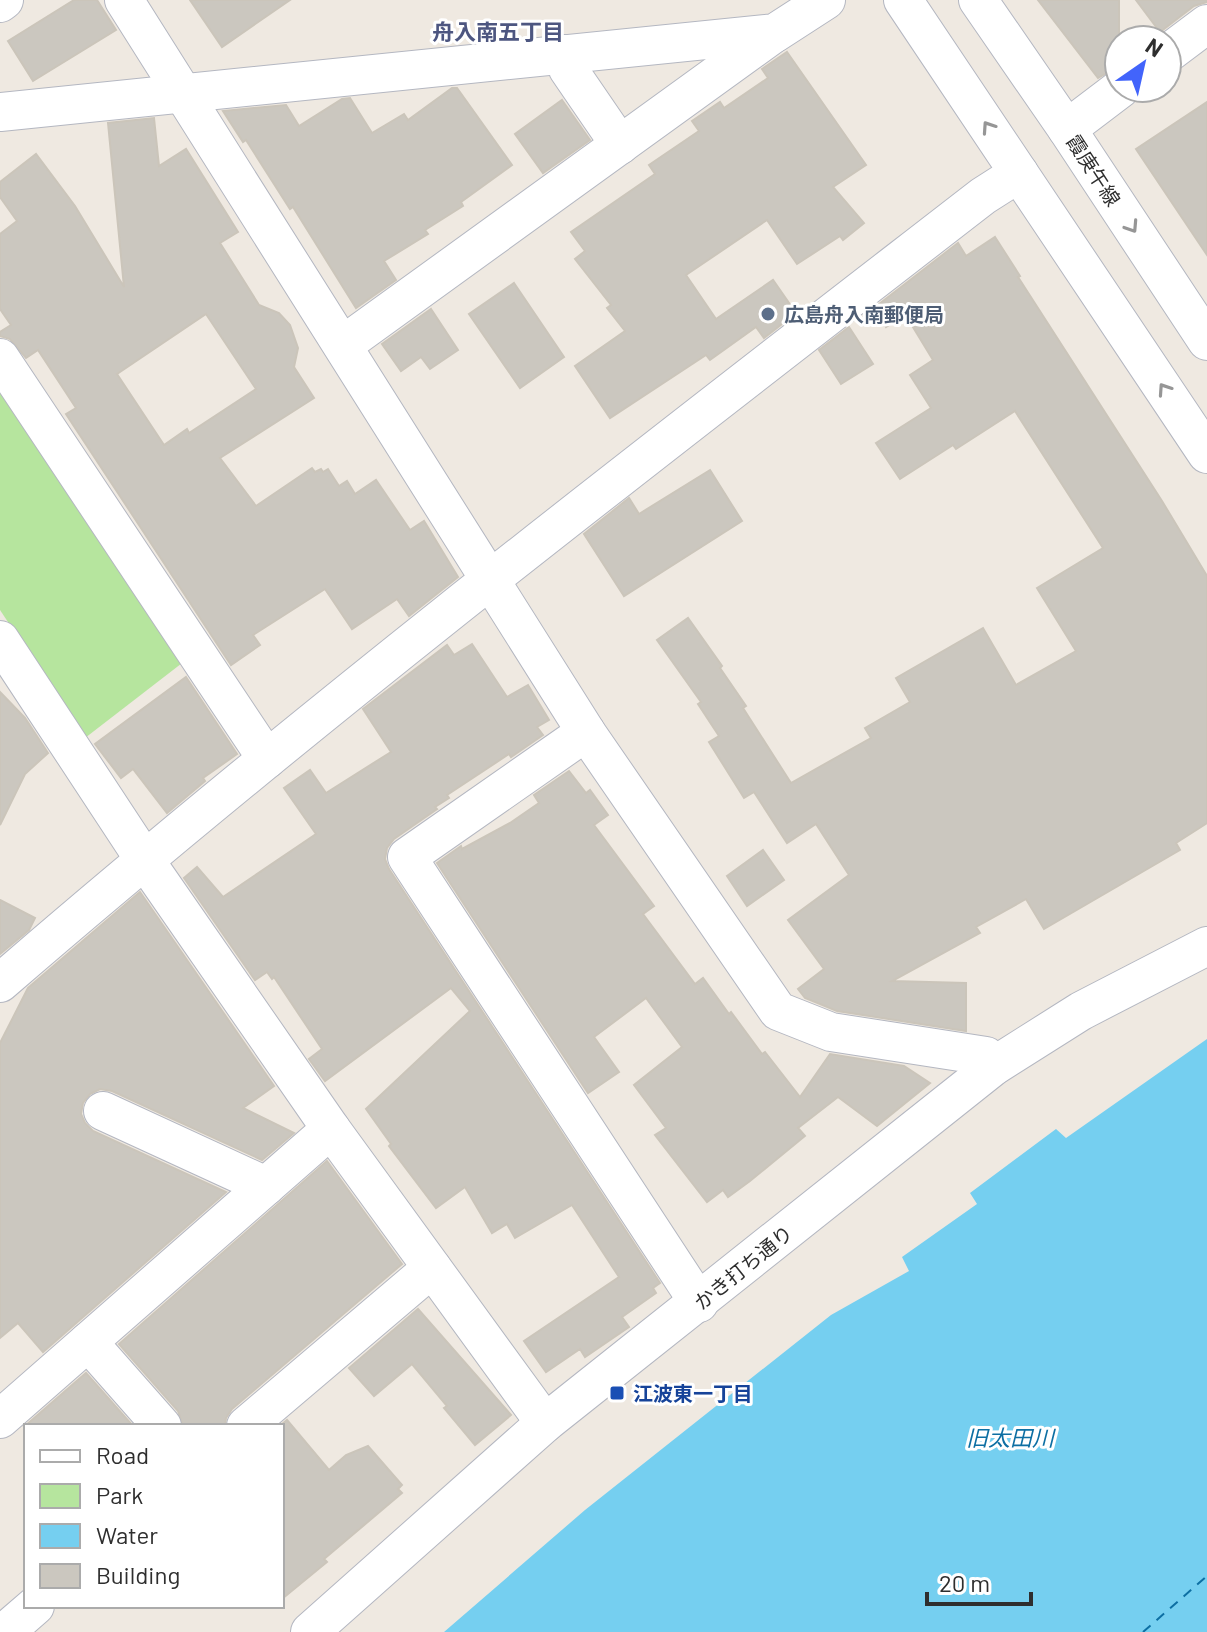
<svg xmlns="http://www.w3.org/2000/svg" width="1207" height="1632" font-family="Barlow,'Noto Sans JP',sans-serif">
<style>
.green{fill:#b6e59e}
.water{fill:#75cff0}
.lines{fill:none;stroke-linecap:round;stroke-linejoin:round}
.ferry{stroke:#0d6fa3;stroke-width:2;stroke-dasharray:10 8;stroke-linecap:butt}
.building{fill:#cbc7bf;stroke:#cbc5ba;stroke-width:2;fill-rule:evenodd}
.minor-casing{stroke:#b4b7c1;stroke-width:40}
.minor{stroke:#fff;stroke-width:38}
.oneway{stroke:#969696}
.service-dot{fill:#5c6f8a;stroke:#fff;stroke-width:3}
.transit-dot{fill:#1a4fb4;stroke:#fff;stroke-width:3}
.labels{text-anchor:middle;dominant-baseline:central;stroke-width:6;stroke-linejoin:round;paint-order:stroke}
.street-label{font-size:20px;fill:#2e2e2e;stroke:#fff}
.service-label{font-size:20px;font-weight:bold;fill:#4e5e75;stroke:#fff;text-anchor:start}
.transit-label{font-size:20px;font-weight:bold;fill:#164399;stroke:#fff;text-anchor:start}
.neighbourhood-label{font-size:22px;font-weight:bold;fill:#4d5680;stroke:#fff}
.water-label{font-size:22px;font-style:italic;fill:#0d6fa3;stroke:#fff}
</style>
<rect width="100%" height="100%" fill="#efe9e1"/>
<!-- green -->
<path class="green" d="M0 381 186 660 85 738 0 610Z"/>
<!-- water -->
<path class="water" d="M1207 1039V1632H444L585 1510 831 1315 909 1271 902 1257 977 1204 970 1193 1056 1129 1066 1138Z"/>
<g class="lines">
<!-- ferry -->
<path class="ferry" d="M1143 1632 1207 1576"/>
</g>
<!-- building -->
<g class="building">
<path d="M74 0H97L116 30 33 81 8 41Z"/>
<path d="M190 0H290L222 47Z"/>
<path d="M1038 0H1119V66L1098 78Z"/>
<path d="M1136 0H1207V2L1194 6 1160 32Z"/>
<path d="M787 52 866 165 833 187 864 223 843 240 840 236 797 264 767 220 686 275 716 319 773 280 796 313 764 338 756 327 710 360 706 355 610 418 575 366 625 331 607 308 611 305 575 259 585 251 571 232 655 174 649 165 699 131 692 121 720 102 724 108 768 78 762 69Z"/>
<path d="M452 88H457L512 165 461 202 463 206 425 230 428 234 384 261 396 280 356 308 293 207 290 209 246 140 243 142 223 111 286 105 299 126 342 99 350 98 372 133 404 114 408 120Z"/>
<path d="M562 100 590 140 543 173 515 134Z"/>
<path d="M1207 102V255L1136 149Z"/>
<path d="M154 118 159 166 186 149 238 232 220 243 259 305 279 313 290 325 298 348 294 367 314 398 220 458 256 506 312 468 315 472 321 469 323 472 328 469 339 486 347 481 355 494 376 480 410 530 424 521 458 577 409 616 397 599 352 629 325 589 253 635 260 645 231 665 66 414 76 408 38 350 26 358 10 339 0 336V332L11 325 0 309V234L17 221 0 197V182L36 154 75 206 124 287 108 123ZM206 314 256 389 189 433 187 429 164 445 117 374Z"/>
<path d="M995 237 1020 276 1018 277 1162 501 1207 576V823L1176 843 1180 850 1044 929 1026 899 976 927 980 933 892 981 966 983V1031L837 1011 805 998 798 989 824 969 788 920 849 875 816 824 787 843 754 792 744 798 709 742 719 736 698 704 701 702 657 640 688 618 722 666 720 668 746 706 743 708 791 783 871 738 865 728 910 702 896 678 983 628 1016 685 1076 651 1037 588 1103 548 1015 411 956 449 953 445 900 479 876 443 931 408 910 375 933 360 905 314 886 327 874 308 958 243 966 256Z"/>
<path d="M514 283 564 357 520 388 469 314Z"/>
<path d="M431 309 458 350 430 369 421 357 401 371 382 344Z"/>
<path d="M849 327 873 364 841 384 819 350Z"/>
<path d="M710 470 742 521 624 596 584 534 629 498 639 514Z"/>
<path d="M472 644 507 697 528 685 549 720 537 727 543 735 511 757 509 754 447 795 449 798 435 807 437 809 394 839 387 848 385 859 389 869 660 1283 653 1288 656 1293 622 1317 629 1327 585 1357 580 1349 546 1372 524 1341 619 1277 572 1205 515 1238 507 1224 492 1233 465 1187 436 1208 389 1146 391 1144 366 1109 470 1011 451 988 325 1081 309 1059 322 1049 274 977 272 979 267 972 255 980 184 878 197 867 223 897 316 834 284 788 310 770 326 793 391 752 363 709 447 645 454 655Z"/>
<path d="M186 677 237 754 203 778 205 781 167 813 133 769 121 778 95 744Z"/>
<path d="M0 692 25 718 48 753 25 774 0 825Z"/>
<path d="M569 771 586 793 590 790 608 815 594 825 654 906 643 914 695 984 703 978 729 1014 731 1012 762 1054 765 1052 800 1097 830 1054 904 1066 930 1083 877 1126 838 1097 798 1128 805 1136 750 1181 728 1197 723 1190 707 1202 655 1135 666 1128 634 1085 682 1047 646 998 594 1037 619 1072 588 1093 437 863 461 846 462 849 510 823 539 803 534 795Z"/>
<path d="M763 850 784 880 747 906 727 876Z"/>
<path d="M140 892 274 1086 243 1108 294 1133 262 1160 112 1091 100 1089 90 1094 83 1103 81 1114 85 1123 93 1131 226 1192 43 1352 18 1323 0 1338V1043L28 988Z"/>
<path d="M0 900 35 918 29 930 0 954Z"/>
<path d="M327 1161 402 1264 232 1409 226 1418 225 1426H183L178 1411 119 1344Z"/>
<path d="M418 1309 511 1415 475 1445 444 1408 447 1406 412 1364 374 1396 349 1368Z"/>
<path d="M86 1373 133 1426H25Z"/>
<path d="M287 1420 329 1470 346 1455 368 1446 402 1485 398 1489 402 1493 324 1559 327 1562 282 1599V1426H280Z"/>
</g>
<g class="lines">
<!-- minor casing -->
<g class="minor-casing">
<g id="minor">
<path d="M124 0 586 732 778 1011 831 1032 986 1056 994 1066"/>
<path d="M903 0 1207 454"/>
<path d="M978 0 1067 129 1207 341"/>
<path d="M0 3 4 0"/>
<path d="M564 54 568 69 620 145"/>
<path d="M1167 54 1207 24"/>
<path d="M0 112 775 33 826 0"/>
<path d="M1067 129 1121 88"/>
<path d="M343 345 773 34"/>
<path d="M0 358 267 759"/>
<path d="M0 640 144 859 331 1129 545 1423"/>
<path d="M586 732 407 857 699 1303"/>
<path d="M0 983C318 708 651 453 983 196L1019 173"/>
<path d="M103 1111 266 1186"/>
<path d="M88 1342 162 1426"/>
<path d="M0 1419 331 1129"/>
<path d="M246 1426 432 1268"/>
<path d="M5 1632 35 1606"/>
<path d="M310 1632 545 1423 994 1066 1081 1011 1207 946"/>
</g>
</g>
<!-- minor -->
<use href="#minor" class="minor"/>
</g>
<!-- one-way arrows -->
<defs><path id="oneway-chevron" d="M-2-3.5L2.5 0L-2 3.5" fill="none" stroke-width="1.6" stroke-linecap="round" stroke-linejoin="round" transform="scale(2)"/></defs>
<g class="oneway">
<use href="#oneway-chevron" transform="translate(988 127) rotate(-124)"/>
<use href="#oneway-chevron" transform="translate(1132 227) rotate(57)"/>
<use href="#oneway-chevron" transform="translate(1164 389) rotate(-124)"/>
</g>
<!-- markers -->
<circle class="service-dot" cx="768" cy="314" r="8"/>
<rect class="transit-dot" x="609" y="1385" width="16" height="16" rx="4"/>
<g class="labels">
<!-- street labels -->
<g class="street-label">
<text transform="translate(1094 170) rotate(57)">霞庚午線</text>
<text transform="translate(743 1267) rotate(-39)">かき打ち通り</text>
</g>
<!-- service labels -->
<g class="service-label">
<text x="784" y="314">広島舟入南郵便局</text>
</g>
<!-- transit labels -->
<g class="transit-label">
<text x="633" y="1393">江波東一丁目</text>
</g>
<!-- neighbourhood labels -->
<g class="neighbourhood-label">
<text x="498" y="31">舟入南五丁目</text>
</g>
<!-- water labels -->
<g class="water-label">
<text x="1010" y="1437">旧太田川</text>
</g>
</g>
<!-- legend -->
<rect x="24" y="1424" width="260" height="184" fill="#ffffff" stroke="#ababab" stroke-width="2"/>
<rect x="40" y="1450" width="40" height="12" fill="#ffffff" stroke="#ababab" stroke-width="2"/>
<text x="96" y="1464" font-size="24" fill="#2e2e2e">Road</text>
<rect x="40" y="1484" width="40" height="24" fill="#b6e59e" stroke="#ababab" stroke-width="2"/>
<text x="96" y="1504" font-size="24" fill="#2e2e2e">Park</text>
<rect x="40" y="1524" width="40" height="24" fill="#75cff0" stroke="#ababab" stroke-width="2"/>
<text x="96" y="1544" font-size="24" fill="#2e2e2e">Water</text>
<rect x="40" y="1564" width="40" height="24" fill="#cbc7bf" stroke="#ababab" stroke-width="2"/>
<text x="96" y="1584" font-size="24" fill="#2e2e2e">Building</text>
<!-- north arrow -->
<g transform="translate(1143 64) rotate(34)"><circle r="38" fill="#ffffff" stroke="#ababab" stroke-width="2"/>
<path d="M0-6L14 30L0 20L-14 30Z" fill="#4264fb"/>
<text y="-12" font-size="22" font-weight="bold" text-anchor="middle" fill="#2e2e2e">N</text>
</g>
<!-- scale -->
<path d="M927 1592v12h104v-12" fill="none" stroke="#2e2e2e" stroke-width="4"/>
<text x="939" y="1592" font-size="24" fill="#2e2e2e" stroke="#ffffff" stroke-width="6" paint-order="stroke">20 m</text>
</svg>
